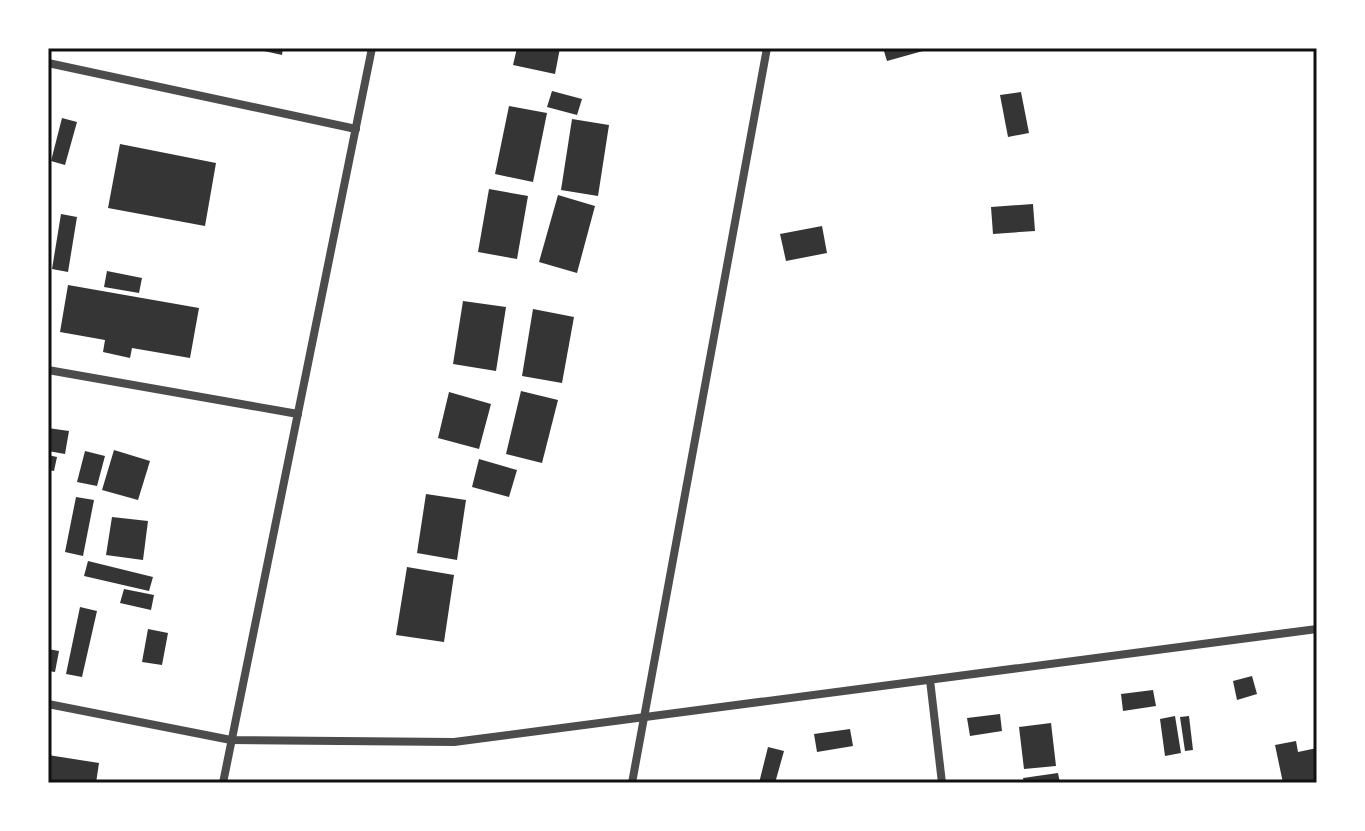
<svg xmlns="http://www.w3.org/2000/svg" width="1365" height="831" font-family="'Zilla Slab',serif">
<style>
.building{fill:#353535}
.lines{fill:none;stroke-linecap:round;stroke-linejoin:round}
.minor{stroke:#4c4c4c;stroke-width:8}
.neatline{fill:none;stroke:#111;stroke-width:3}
</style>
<rect width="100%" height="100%" fill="#fff"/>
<!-- building -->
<g class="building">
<path d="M251 48H283L282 55Z"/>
<path d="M517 48H560L555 74 513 65Z"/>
<path d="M883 48H930V49L887 61Z"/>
<path d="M552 91 582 99 577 115 547 107Z"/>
<path d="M1021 92 1029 133 1008 137 1000 95Z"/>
<path d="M509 106 547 113 533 182 495 174Z"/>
<path d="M62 118 77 122 65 165 51 161Z"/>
<path d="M572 119 609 125 598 196 561 190Z"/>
<path d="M120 144 216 163 205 226 108 208Z"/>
<path d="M489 189 528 196 517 259 478 252Z"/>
<path d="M558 195 595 206 577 273 539 262Z"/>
<path d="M1033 204 1035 231 993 234 991 207Z"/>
<path d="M61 214 77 217 68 272 52 269Z"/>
<path d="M822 226 827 253 786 261 780 234Z"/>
<path d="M107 271 142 278 139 293 104 287Z"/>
<path d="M68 285 199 308 190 358 132 348 130 358 103 352 105 340 60 332Z"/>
<path d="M463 301 506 307 496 371 453 364Z"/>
<path d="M533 309 574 317 562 383 522 376Z"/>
<path d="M521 391 558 400 542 463 506 454Z"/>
<path d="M449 392 491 404 479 449 438 438Z"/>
<path d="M48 428 69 431 65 454 48 451Z"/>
<path d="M114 450 150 461 138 500 102 490Z"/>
<path d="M85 451 105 456 97 486 77 482Z"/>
<path d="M48 455 57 457 54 471 48 470Z"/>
<path d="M479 459 517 470 509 497 472 487Z"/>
<path d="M426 494 466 500 457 560 417 553Z"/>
<path d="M76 497 94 500 83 556 65 552Z"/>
<path d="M112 517 148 521 143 560 106 555Z"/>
<path d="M88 561 153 577 149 591 84 576Z"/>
<path d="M407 567 454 575 444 642 396 635Z"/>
<path d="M124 589 154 595 151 610 120 603Z"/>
<path d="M80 607 97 611 82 677 66 674Z"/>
<path d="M148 629 168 633 162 665 142 662Z"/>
<path d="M48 649 59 651 55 672 48 671Z"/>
<path d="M1252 676 1257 694 1237 700 1233 681Z"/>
<path d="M1153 690 1156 706 1123 711 1121 694Z"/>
<path d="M1000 714 1002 731 970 736 967 718Z"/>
<path d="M1175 716 1181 753 1165 756 1160 719Z"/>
<path d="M1189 716 1193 750 1185 751 1180 717Z"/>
<path d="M1051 723 1056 766 1024 769 1019 727Z"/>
<path d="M850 729 853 746 817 752 814 734Z"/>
<path d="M1296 741 1298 752 1317 748V783H1283L1275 745Z"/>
<path d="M768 747 784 751 775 783H759Z"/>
<path d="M48 755 99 763 96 783H48Z"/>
<path d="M1058 773 1060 783H1024L1023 778Z"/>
</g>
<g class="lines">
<!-- minor -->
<g class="minor">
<path d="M48 63 356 129"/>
<path d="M48 370 298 414"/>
<path d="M930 680 942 783"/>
<path d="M48 704 231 740 454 742 1317 629"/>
<path d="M223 783 372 48"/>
<path d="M632 783 767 48"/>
</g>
</g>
<!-- border -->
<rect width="1365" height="831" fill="none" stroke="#ffffff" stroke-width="100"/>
<rect x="50" y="50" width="1265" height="731" class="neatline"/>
</svg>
